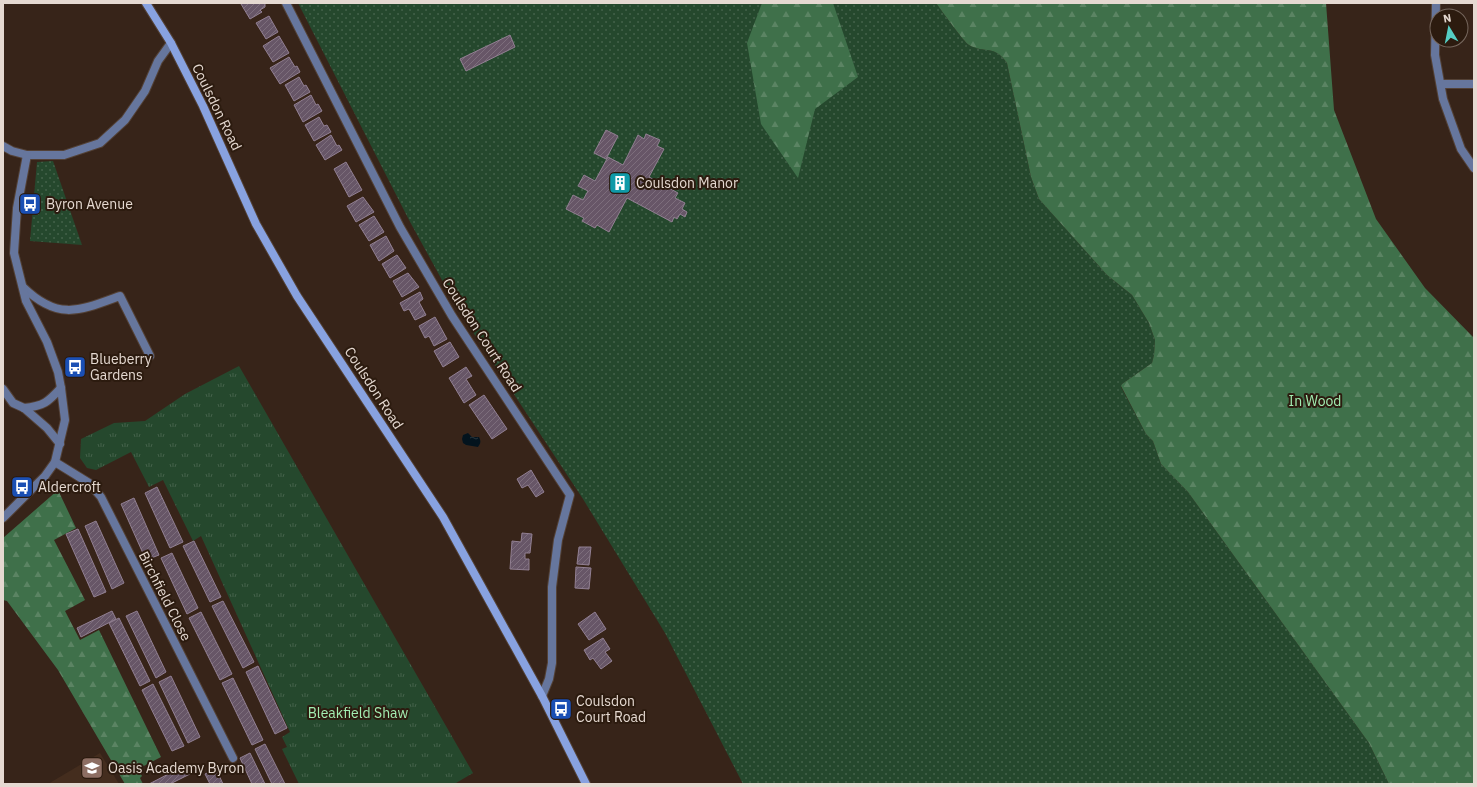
<svg xmlns="http://www.w3.org/2000/svg" width="1477" height="787" font-family="'IBM Plex Sans',sans-serif">
<style>
.built{fill:#442d1e}
.grass{fill:url(#grass-dots)}
.forest{fill:url(#forest-firs)}
.park{fill:url(#park-tufts)}
.water{fill:url(#water-ripples)}
.building{fill:url(#building-hatch);stroke:#928093}
.lines{fill:none;stroke-linecap:round;stroke-linejoin:round}
.street-casing{stroke:#534136;stroke-width:10}
.secondary-casing{stroke:#534136;stroke-width:10}
.street{stroke:#66769d;stroke-width:8}
.secondary{stroke:#88a2e0;stroke-width:8}
.labels{text-anchor:middle;dominant-baseline:central;stroke-width:4;stroke-linejoin:round;paint-order:stroke}
.street-label{font-size:14px;fill:#e5d9d1;stroke:#2c1b0f}
.poi-label{font-size:14px;fill:#e5d9d1;stroke:#2c1b0f;text-anchor:start}
.park-label{font-size:14px;fill:#a2edb1;stroke:#2c1b0f}
</style>
<defs>
<pattern id="grass-dots" width="8" height="8" patternUnits="userSpaceOnUse"><rect width="8" height="8" fill="#25482d"/><path d="M2 2h.1M6 6h.1" fill="none" stroke="#44624a" stroke-width="1.8" stroke-linecap="round"/></pattern>
<pattern id="forest-firs" width="22" height="20" patternUnits="userSpaceOnUse"><rect width="22" height="20" fill="#3f704a"/><path d="M5 1l3.5 6h-7zM16 11l3.5 6h-7z" fill="#5b8463"/></pattern>
<pattern id="park-tufts" width="24" height="20" patternUnits="userSpaceOnUse"><rect width="24" height="20" fill="#25482d"/><path d="M3 7l-1-3M5 7V3M7 7l1-3M15 17l-1-3M17 17v-4M19 17l1-3" fill="none" stroke="#44624a"/></pattern>
<pattern id="water-ripples" width="26" height="14" patternUnits="userSpaceOnUse"><rect width="26" height="14" fill="#03131d"/><path d="M2 4q2-2 4 0t4 0M15 11q2-2 4 0t4 0" fill="none" stroke="#28353d"/></pattern>
<pattern id="building-hatch" width="6" height="6" patternUnits="userSpaceOnUse"><rect width="6" height="6" fill="#675667"/><path d="M-1 1l2-2M0 6l6-6M5 7l2-2" fill="none" stroke="#7d6e7c"/></pattern>
</defs>
<rect width="100%" height="100%" fill="#372419"/>
<!-- built -->
<path class="built" d="M100 753 119 784H48Z"/>
<!-- grass -->
<g class="grass">
<path d="M298 3H936C942 11 963 41 969 45 986 54 994 44 1007 63L1031 177 1039 199 1107 275 1132 295 1149 323 1155 340 1154 355 1152 363 1122 384 1121 387 1146 434 1153 441 1161 464 1188 492 1369 743 1389 784H743L665 633 583 499 459 311 409 220Z"/>
<path d="M53 161 82 245 30 241 37 162Z"/>
</g>
<!-- forest -->
<g class="forest">
<path d="M762 3H833L858 77 815 109 798 178 761 124 747 43Z"/>
<path d="M936 3H1326L1334 110 1376 219 1425 288 1474 338V784H1389L1369 743 1188 492 1161 464 1153 441 1146 434 1121 386 1122 384 1152 363 1154 355 1155 340 1149 323 1132 295 1107 275 1039 199 1031 177 1007 63C994 44 985 54 969 45 963 41 942 11 936 3Z"/>
<path d="M58 490 76 528 54 540 85 600 65 611 80 640 99 630 161 757 138 769 142 776 140 778 143 784H125L58 670 7 601 3 600V538Z"/>
</g>
<!-- park -->
<path class="park" d="M239 366 473 773 456 783V784H299L282 749 287 747 282 737 290 732 201 536 193 541 163 480 149 487 131 452 96 470 87 468 80 458 81 439 114 423 145 421 185 394Z"/>
<!-- water -->
<path class="water" d="M468 433 472 437H479C481 441 481 443 478 447L466 445 463 443 462 439 463 435Z"/>
<!-- building -->
<g class="building">
<path d="M243 3H265V7L260 10 262 12 250 19 241 4Z"/>
<path d="M269 16 278 32 266 39 256 23Z"/>
<path d="M510 35 515 47 466 71 460 59Z"/>
<path d="M279 36 289 53 273 62 263 46Z"/>
<path d="M289 57 295 67 297 66 300 72 280 84 270 68Z"/>
<path d="M299 77 304 86 306 85 310 92 294 101 285 85Z"/>
<path d="M311 95 316 105 318 104 322 111 303 122 294 105Z"/>
<path d="M319 117 324 126 327 125 331 132 314 141 305 125Z"/>
<path d="M606 130 618 136 606 159 594 153Z"/>
<path d="M646 134 660 140 657 146 664 149 649 177 678 193 675 198 685 203 682 209 687 212 685 217 680 214 677 219 674 217 672 222 627 198 609 232 597 225 595 228 582 221 584 218 566 209 573 195 583 200 588 191 578 186 584 175 595 181 608 157 623 165 638 135 644 139Z"/>
<path d="M331 135 337 146 339 145 342 150 325 160 316 145Z"/>
<path d="M346 162 362 190 349 197 334 169Z"/>
<path d="M363 197 374 212 356 222 347 206Z"/>
<path d="M374 216 384 232 369 241 359 225Z"/>
<path d="M386 236 394 251 379 261 370 245Z"/>
<path d="M397 255 406 268 390 278 382 264Z"/>
<path d="M408 273 419 287 402 297 393 281Z"/>
<path d="M420 292 423 299 419 302 426 315 415 320 409 309 404 311 400 303Z"/>
<path d="M435 317 447 339 434 346 429 336 425 338 419 326Z"/>
<path d="M450 342 459 357 443 367 434 351Z"/>
<path d="M466 367 472 376 466 379 476 395 464 403 449 378Z"/>
<path d="M484 395 507 429 492 439 469 405Z"/>
<path d="M531 470 544 492 536 497 528 485 522 488 517 479Z"/>
<path d="M157 487 183 542 170 548 145 493Z"/>
<path d="M134 498 159 555 146 560 121 504Z"/>
<path d="M96 521 124 583 112 589 85 526Z"/>
<path d="M78 529 106 592 94 597 66 534Z"/>
<path d="M522 533 532 534 530 553H525V559H529V570L510 569 512 541 521 542Z"/>
<path d="M194 541 221 597 210 602 183 546Z"/>
<path d="M579 547H591L589 565 577 564Z"/>
<path d="M172 553 198 608 187 614 161 558Z"/>
<path d="M576 567 591 568 589 589 575 588Z"/>
<path d="M223 601 254 662 243 668 212 606Z"/>
<path d="M112 611 116 619 81 637 77 628Z"/>
<path d="M137 611 166 672 156 678 126 616Z"/>
<path d="M201 612 232 674 220 680 189 618Z"/>
<path d="M595 612 606 629 589 640 578 624Z"/>
<path d="M119 618 150 681 140 686 109 623Z"/>
<path d="M603 638 610 649 605 652 612 661 601 669 593 658 590 660 584 650Z"/>
<path d="M258 666 287 728 275 734 246 672Z"/>
<path d="M171 676 200 737 188 743 159 682Z"/>
<path d="M233 678 263 740 252 745 222 683Z"/>
<path d="M153 684 184 746 172 751 142 690Z"/>
<path d="M265 744 285 784H272L255 749Z"/>
<path d="M250 753 265 784H252L240 758Z"/>
<path d="M188 764 192 773 170 784H149Z"/>
<path d="M216 769 223 784H210L205 774Z"/>
</g>
<g class="lines">
<!-- street casing -->
<g class="street-casing">
<g id="street">
<path d="M286 3 400 227 452 316 570 495 558 540 552 587V663L549 679 542 696"/>
<path d="M1436 3 1435 55 1443 99 1461 149 1474 168"/>
<path d="M1441 84H1474"/>
<path d="M3 146 12 151 27 155H64L100 143 125 120 145 91 158 61 171 43"/>
<path d="M23 287C58 321 79 311 120 296L150 356"/>
<path d="M3 389 13 403 24 408 47 428 60 444"/>
<path d="M24 408C44 406 48 402 61 388"/>
<path d="M55 462 89 483 101 497 233 758"/>
<path d="M3 518 45 476 55 462 65 420 61 388 58 372 47 342 26 301 14 253 17 208 27 155"/>
</g>
</g>
<!-- secondary casing -->
<g class="secondary-casing">
<path id="secondary" d="M146 3 171 43 203 106 256 224 297 296 443 517 542 696 586 784"/>
</g>
<!-- street -->
<use href="#street" class="street"/>
<!-- secondary -->
<use href="#secondary" class="secondary"/>
</g>
<!-- icons -->
<defs>
<g id="building-square" transform="scale(1.15)"><rect x="-9" y="-9" width="18" height="18" rx="4" fill="#0f9aa8" stroke="#2c1b0f"/><path d="M-4-6H4V6H1V3H-1V6H-4ZM-2.5-4.3h1.7v1.8h-1.7ZM.8-4.3h1.7v1.8H.8ZM-2.5-1h1.7V.8h-1.7ZM.8-1h1.7V.8H.8Z" fill="#fff"/></g>
<g id="bus-square" transform="scale(1.15)"><rect x="-9" y="-9" width="18" height="18" rx="4" fill="#1a4fb4" stroke="#2c1b0f"/><path d="M-5-6H5V4H4V6H2V4H-2V6H-4V4H-5ZM-3.5-4V0h7V-4ZM-3.5 1.2v1.5H-2V1.2ZM2 1.2v1.5H3.5V1.2Z" fill="#fff"/></g>
<g id="school-square" transform="scale(1.15)"><rect x="-9" y="-9" width="18" height="18" rx="4" fill="#8d6e63" stroke="#2c1b0f"/><path d="M0-5L7-2L0 1L-7-2ZM-4 1L0 2.5L4 1V4Q0 6-4 4Z" fill="#fff"/></g>
</defs>
<g fill-rule="evenodd">
<use href="#building-square" x="620" y="183"/>
<use href="#bus-square" x="30" y="204"/>
<use href="#bus-square" x="75" y="367"/>
<use href="#bus-square" x="22" y="487"/>
<use href="#bus-square" x="561" y="709"/>
<use href="#school-square" x="92" y="768"/>
</g>
<g class="labels">
<!-- street labels -->
<g class="street-label">
<text transform="translate(217 107) rotate(64)">Coulsdon Road</text>
<text transform="translate(482 335) rotate(57)">Coulsdon Court Road</text>
<text transform="translate(374 388) rotate(57)">Coulsdon Road</text>
<text transform="translate(165 596) rotate(63)">Birchfield Close</text>
</g>
<!-- poi labels -->
<g class="poi-label">
<text x="636" y="183">Coulsdon Manor</text>
<text x="46" y="204">Byron Avenue</text>
<text x="90" y="359">Blueberry<tspan x="90" dy="16">Gardens</tspan></text>
<text x="38" y="487">Aldercroft</text>
<text x="576" y="701">Coulsdon<tspan x="576" dy="16">Court Road</tspan></text>
<text x="108" y="768">Oasis Academy Byron</text>
</g>
<!-- park labels -->
<g class="park-label">
<text x="1315" y="401">In Wood</text>
<text x="358" y="713">Bleakfield Shaw</text>
</g>
</g>
<!-- border -->
<rect width="1477" height="787" fill="none" stroke="#e5d9d1" stroke-width="8"/>
<!-- north arrow -->
<g transform="translate(1449 28) rotate(350)"><circle r="19" fill="#2c1b0f" stroke="#76675d"/>
<path d="M0-3L7 15L0 10L-7 15Z" fill="#55cec4"/>
<text y="-6" font-size="11" font-weight="bold" text-anchor="middle" fill="#e5d9d1">N</text>
</g>
</svg>
